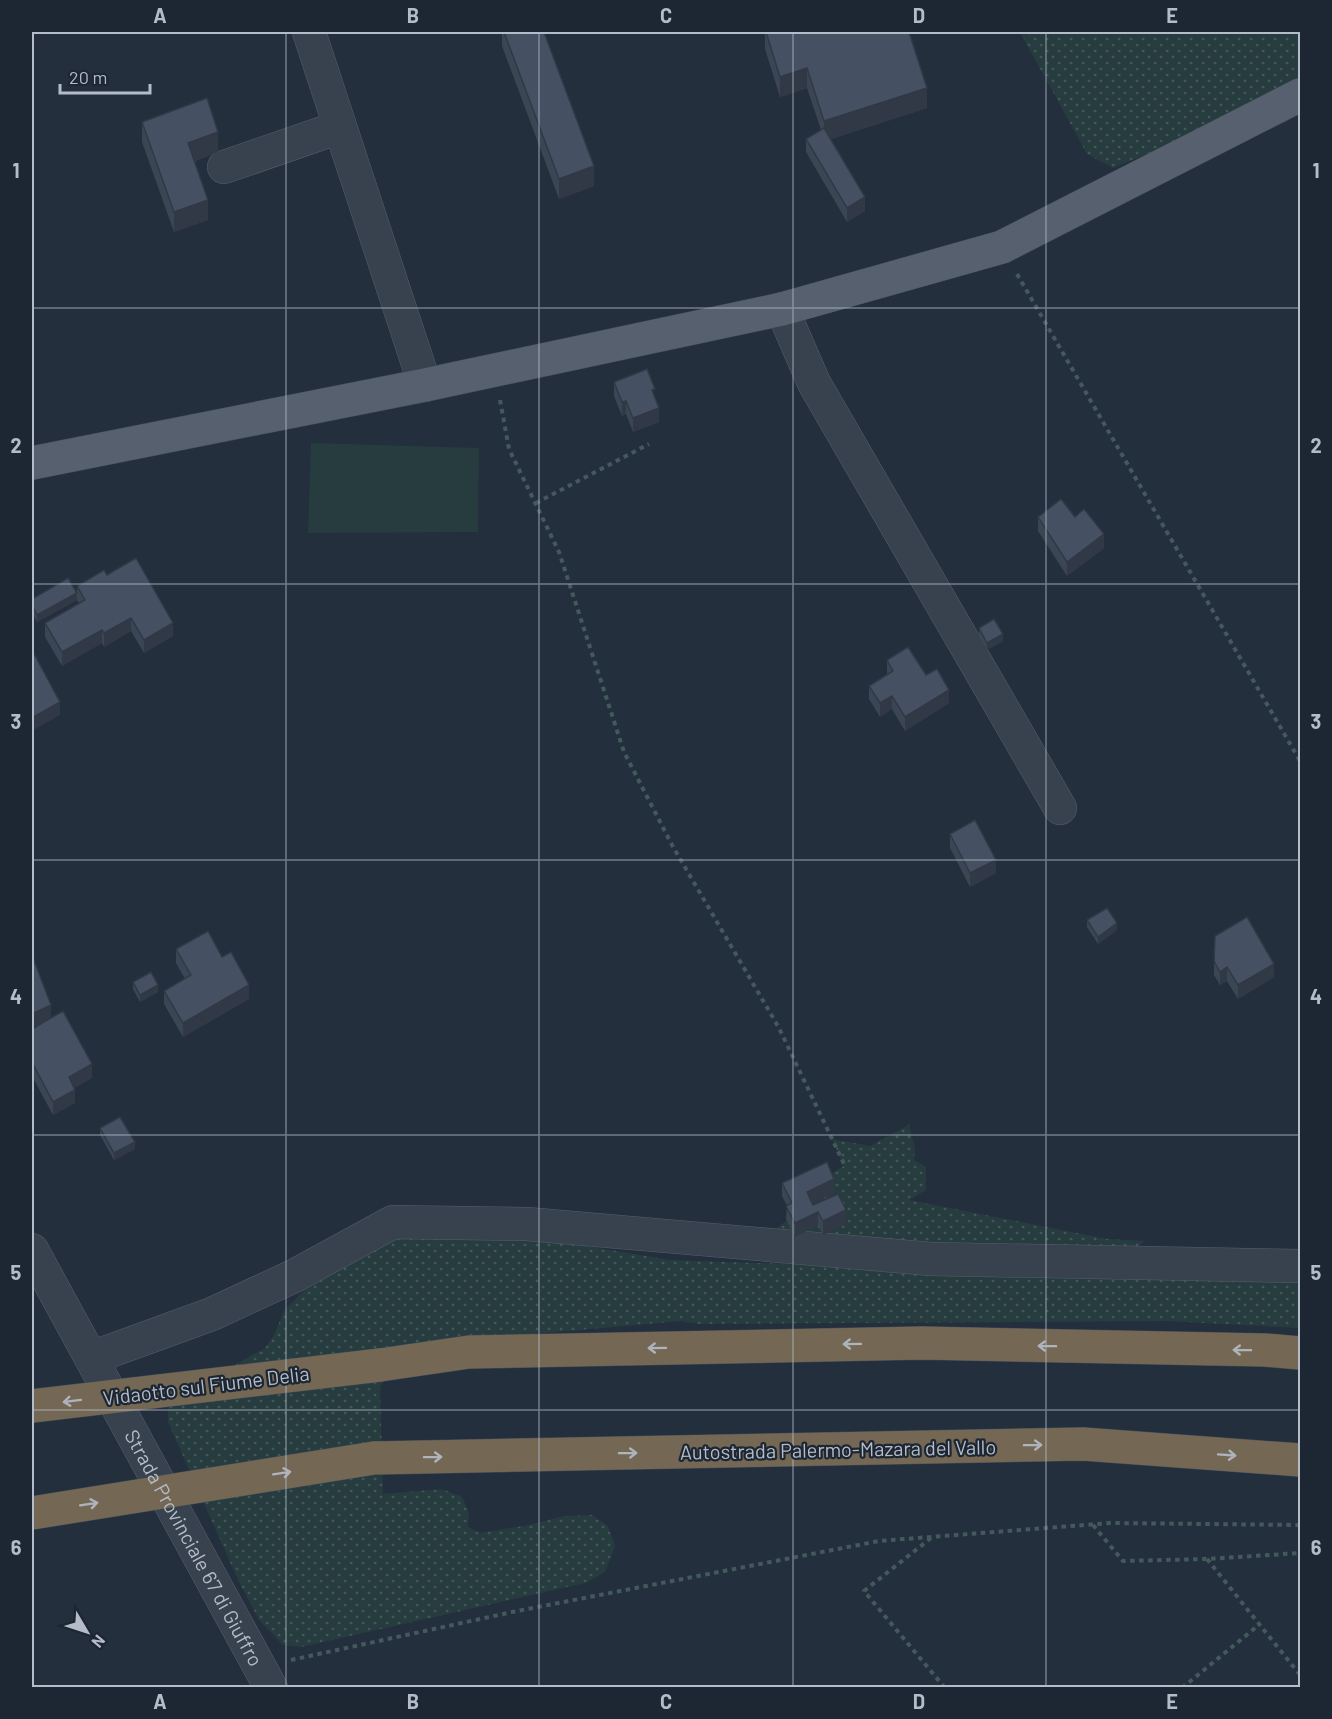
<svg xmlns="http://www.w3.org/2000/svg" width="1332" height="1719" font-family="Barlow,sans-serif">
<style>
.grass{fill:url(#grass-dots)}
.garden{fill:#263c3f}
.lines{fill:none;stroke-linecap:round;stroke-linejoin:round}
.minor-casing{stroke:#565f6c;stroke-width:34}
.major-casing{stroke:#414a57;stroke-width:34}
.highway-casing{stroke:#434c59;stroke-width:34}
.path{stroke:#44595c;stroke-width:4;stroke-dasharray:4.5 4.5;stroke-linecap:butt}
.minor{stroke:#38414e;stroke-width:33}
.major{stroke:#56606e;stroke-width:33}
.highway{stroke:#746855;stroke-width:33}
.highway-bridge-casing{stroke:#434c59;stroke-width:34;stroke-linecap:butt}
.highway-bridge{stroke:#746855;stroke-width:33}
.wall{fill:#3b4654}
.shaded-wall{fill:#303945}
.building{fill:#455162;stroke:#303945;stroke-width:1.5}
.oneway{stroke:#aeb4bd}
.grid{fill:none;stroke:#b4bcc9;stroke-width:1.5;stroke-opacity:0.55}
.labels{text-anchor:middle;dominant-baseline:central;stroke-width:4.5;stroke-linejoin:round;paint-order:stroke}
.street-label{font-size:20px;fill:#b4bcc9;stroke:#1d2633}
.neatline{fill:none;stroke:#b4bcc9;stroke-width:2}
.grid-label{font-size:20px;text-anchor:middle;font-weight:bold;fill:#b4bcc9}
</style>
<defs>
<pattern id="grass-dots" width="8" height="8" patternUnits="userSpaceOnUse" patternTransform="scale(1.5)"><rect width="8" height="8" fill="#263c3f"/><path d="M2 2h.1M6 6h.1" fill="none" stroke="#435659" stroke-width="1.8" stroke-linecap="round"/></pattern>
</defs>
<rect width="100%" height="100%" fill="#242f3e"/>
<!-- grass -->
<g class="grass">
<path d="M1020 32H1300V80L1197 133 1113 168 1087 154Z"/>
<path d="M909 1125 915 1149 914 1160 926 1167V1190L909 1200 1107 1239 1145 1241 1130 1252 786 1238 775 1229 792 1217 782 1196 827 1176 844 1166 832 1139 870 1146Z"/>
<path d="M409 1232 563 1242 670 1260 847 1266 1300 1275V1328L1167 1321 699 1324 681 1321 407 1345 380 1387 383 1494 442 1489 462 1497 469 1513 468 1527 480 1533 529 1525 564 1516 592 1515 608 1526 615 1546 605 1572 585 1583 301 1647 283 1645 259 1620 238 1580 168 1422V1403L265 1348 274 1335 284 1311 318 1275Z"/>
</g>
<!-- garden -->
<path class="garden" d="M311 443 479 448 478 532 308 533Z"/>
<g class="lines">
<!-- minor casing -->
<g class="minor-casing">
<g id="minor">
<path d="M309 32 425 385"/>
<path d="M224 167 340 127"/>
<path d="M782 309 814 383 1060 808"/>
<path id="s1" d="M32 1250 271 1688"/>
<path d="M91 1358 212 1314 294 1276 393 1222 527 1224 931 1259 1300 1266"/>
</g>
</g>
<!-- major casing -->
<g class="major-casing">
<path id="major" d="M32 463 425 385 782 309 1002 247 1300 95"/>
</g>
<!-- highway casing -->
<g class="highway-casing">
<g id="highway">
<path d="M380 1365 469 1352 922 1343 1265 1350 1300 1353"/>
<path d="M374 1458 1083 1444 1300 1460"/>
</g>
</g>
<!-- path -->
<g class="path">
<path d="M1017 274 1300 761"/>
<path d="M500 400 509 449 559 552 624 752 672 845 779 1028 845 1166"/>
<path d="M536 503 649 444"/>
<path d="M1093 1525 1123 1561 1207 1559 1300 1553"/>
<path d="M931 1538 864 1591 945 1688"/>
<path d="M1207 1559 1300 1675"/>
<path d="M291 1660 517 1611 879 1541 1110 1523 1300 1525"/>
<path d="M1182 1688 1260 1624"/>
</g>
<!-- minor -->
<use href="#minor" class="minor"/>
<!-- major -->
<use href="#major" class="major"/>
<!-- highway -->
<use href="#highway" class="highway"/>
<!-- highway-bridge casing -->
<g class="highway-bridge-casing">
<g id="highway-bridge">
<path d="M32 1406 380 1365"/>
<path d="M32 1513 374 1458"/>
</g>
</g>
<!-- highway-bridge -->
<use href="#highway-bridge" class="highway-bridge"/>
</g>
<!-- wall -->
<g class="wall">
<path d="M502 32H544L594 186 559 199 502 46Z"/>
<path d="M765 32H909L927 108 831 139 865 211 847 222 806 152V139L821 130 807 88 780 97 765 49Z"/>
<path d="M142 122 218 152 195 161 208 220 174 232 142 142Z"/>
<path d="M614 382 655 397 659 422 633 432 626 414 622 416 614 396Z"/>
<path d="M1038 517H1075L1104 548 1067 576 1038 531Z"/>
<path d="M107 575 173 636 144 653 131 631 104 647 102 643 62 666 45 637V623L79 603 77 600V586Z"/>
<path d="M32 599 77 600 37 622 32 612Z"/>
<path d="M979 628 1003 641 987 650 979 634Z"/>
<path d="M887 660 926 675 949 703 905 731 892 709 880 717 869 699V686L887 674Z"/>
<path d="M950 834 996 873 970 887 950 848Z"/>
<path d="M1087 920 1117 930 1098 944 1087 927Z"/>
<path d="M176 949 222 957 249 999 183 1037 164 1004V991L185 979 176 963Z"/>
<path d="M32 955 51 1018 92 1078 74 1088 75 1103 53 1115 32 1076V1029L39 1024 32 1028Z"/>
<path d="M1214 961 1274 977 1238 999 1227 981 1220 985 1214 975Z"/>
<path d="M133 982 158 992 140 1002 133 989Z"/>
<path d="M100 1128 135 1149 114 1160 100 1135Z"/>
<path d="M782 1183 834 1193 812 1203 813 1205 846 1224 823 1235 818 1225 795 1237 786 1219 787 1205 782 1196Z"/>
</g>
<!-- shaded-wall -->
<g class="shaded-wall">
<path d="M807 68V88L780 97V77Z"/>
<path d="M927 88V108L824 141V121Z"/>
<path d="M218 132V152L188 163V143Z"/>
<path d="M594 166V186L559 199V179Z"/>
<path d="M865 197V211L847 222V208Z"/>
<path d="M208 200V220L174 232V212Z"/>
<path d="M626 401V414L622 416V402Z"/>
<path d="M659 408V422L633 432V418Z"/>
<path d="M1104 534V548L1067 576V562Z"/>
<path d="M77 593V600L37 622V615Z"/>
<path d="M131 618V631L104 647V633Z"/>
<path d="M173 623V636L144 653V640Z"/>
<path d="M102 630V643L62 666V652Z"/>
<path d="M1003 634V641L987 650V643Z"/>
<path d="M949 690V703L905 731V717Z"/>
<path d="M892 696V709L880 717V703Z"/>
<path d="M60 702V715L32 731V718Z"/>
<path d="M996 860V873L970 887V873Z"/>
<path d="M1117 923V930L1098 944V937Z"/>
<path d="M1274 964V977L1238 999V985Z"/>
<path d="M1227 967V981L1220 985V972Z"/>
<path d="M158 985V992L140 1002V995Z"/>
<path d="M249 985V999L183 1037V1023Z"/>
<path d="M51 1005V1019L32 1028V1014Z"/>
<path d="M92 1064V1078L69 1091V1077Z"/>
<path d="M75 1090V1103L53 1115V1102Z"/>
<path d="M135 1142V1149L114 1160V1153Z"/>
<path d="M834 1179V1193L807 1206V1192Z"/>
<path d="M846 1210V1224L823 1235V1221Z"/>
<path d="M818 1212V1225L795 1237V1223Z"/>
</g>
<!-- building -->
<g class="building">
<path d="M504 32H544L594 166 559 179Z"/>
<path d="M766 32H909L927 88 824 121 807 68 780 77Z"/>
<path d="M207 98 218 132 188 143 208 200 174 212 142 122Z"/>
<path d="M824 128 865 197 847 208 806 139Z"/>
<path d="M647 369 655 389 652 390 659 408 633 418 626 401 622 402 614 382Z"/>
<path d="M1061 499 1075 517 1084 509 1104 534 1067 562 1038 517Z"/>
<path d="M136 558 173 623 144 640 131 618 104 633 102 630 62 652 45 623 85 600 77 586 104 570 107 575Z"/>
<path d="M68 578 77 593 37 615 32 605V599Z"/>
<path d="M994 619 1003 634 987 643 979 628Z"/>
<path d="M908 647 926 675 937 669 949 690 905 717 892 696 880 703 869 686 893 671 887 660Z"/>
<path d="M32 650 60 702 32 718Z"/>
<path d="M975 820 996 860 970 873 950 834Z"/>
<path d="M1107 908 1117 923 1098 937 1087 920Z"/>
<path d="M1247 917 1274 964 1238 985 1227 967 1220 972 1214 961 1215 936Z"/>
<path d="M208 931 222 957 231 952 249 985 183 1023 164 991 191 975 176 949Z"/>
<path d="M32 955 51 1005 32 1014Z"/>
<path d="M151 972 158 985 140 995 133 982Z"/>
<path d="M63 1011 92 1064 69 1077 75 1090 53 1102 32 1062V1029Z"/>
<path d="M120 1117 135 1142 114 1153 100 1128Z"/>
<path d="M827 1162 834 1179 807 1192 813 1205 838 1194 846 1210 823 1221 818 1212 795 1223 786 1206 792 1203 782 1183Z"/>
</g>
<!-- one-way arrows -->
<defs><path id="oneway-shaft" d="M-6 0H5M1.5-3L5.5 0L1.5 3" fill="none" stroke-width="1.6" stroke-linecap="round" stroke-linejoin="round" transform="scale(1.5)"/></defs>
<g class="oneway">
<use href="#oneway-shaft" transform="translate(852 1344) rotate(179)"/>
<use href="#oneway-shaft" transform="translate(1047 1346) rotate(-179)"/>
<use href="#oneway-shaft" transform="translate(657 1348) rotate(179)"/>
<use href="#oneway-shaft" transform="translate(1242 1350) rotate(-179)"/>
<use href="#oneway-shaft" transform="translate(72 1401) rotate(173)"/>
<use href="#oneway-shaft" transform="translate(1033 1445) rotate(-1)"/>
<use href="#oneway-shaft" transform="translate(628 1453) rotate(-1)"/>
<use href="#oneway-shaft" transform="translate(1227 1455) rotate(4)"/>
<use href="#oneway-shaft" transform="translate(433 1457) rotate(-1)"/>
<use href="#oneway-shaft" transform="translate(282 1473) rotate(-9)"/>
<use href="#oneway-shaft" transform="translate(89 1504) rotate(-9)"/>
</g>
<!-- grid -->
<path class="grid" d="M286 32V1688M539 32V1688M793 32V1688M1046 32V1688M32 308H1300M32 584H1300M32 860H1300M32 1135H1300M32 1410H1300"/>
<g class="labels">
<!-- street labels -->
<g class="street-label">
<text transform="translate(206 1385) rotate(-7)">Vidaotto sul Fiume Delia</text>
<text transform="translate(838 1449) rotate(-1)">Autostrada Palermo-Mazara del Vallo</text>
<text stroke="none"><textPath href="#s1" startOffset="339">Strada Provinciale 67 di Giuffro</textPath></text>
</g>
</g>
<!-- border -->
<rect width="1332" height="1719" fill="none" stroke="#1d2633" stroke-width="66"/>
<!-- north arrow -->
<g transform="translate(87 1632) rotate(129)" stroke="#1d2633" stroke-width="4.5" paint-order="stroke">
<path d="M0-4.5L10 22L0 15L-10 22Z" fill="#b4bcc9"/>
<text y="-9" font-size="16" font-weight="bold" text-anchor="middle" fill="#b4bcc9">N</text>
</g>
<!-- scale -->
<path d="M60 84v9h90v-9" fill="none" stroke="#b4bcc9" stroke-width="3"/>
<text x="69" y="84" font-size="18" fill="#b4bcc9" stroke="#1d2633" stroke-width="4.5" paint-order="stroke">20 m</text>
<rect x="33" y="33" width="1266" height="1653" class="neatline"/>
<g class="grid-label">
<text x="160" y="23">A</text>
<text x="413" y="23">B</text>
<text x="666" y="23">C</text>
<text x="919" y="23">D</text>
<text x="1172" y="23">E</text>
<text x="16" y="178">1</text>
<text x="1316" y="178">1</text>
<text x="16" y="453">2</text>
<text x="1316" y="453">2</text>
<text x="16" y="729">3</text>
<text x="1316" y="729">3</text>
<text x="16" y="1004">4</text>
<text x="1316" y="1004">4</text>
<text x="16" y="1280">5</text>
<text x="1316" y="1280">5</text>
<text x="16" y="1555">6</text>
<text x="1316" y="1555">6</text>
<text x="160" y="1709">A</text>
<text x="413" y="1709">B</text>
<text x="666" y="1709">C</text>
<text x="919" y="1709">D</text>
<text x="1172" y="1709">E</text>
</g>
</svg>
